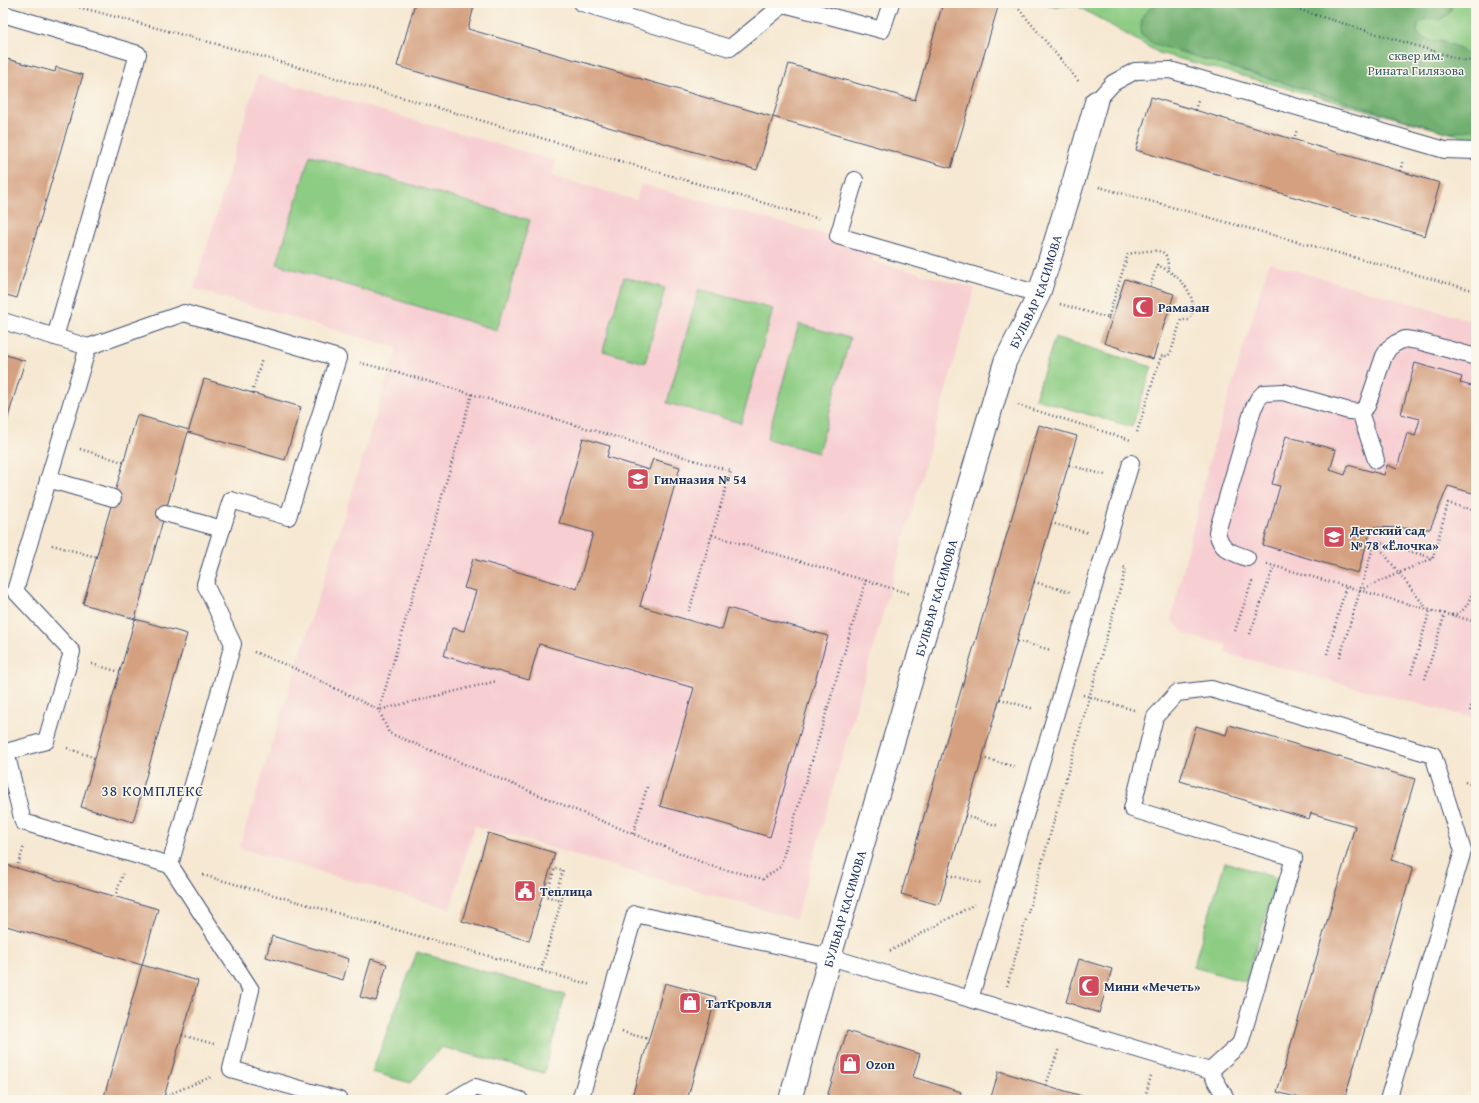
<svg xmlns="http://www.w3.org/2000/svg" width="1479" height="1103" font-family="'Gentium Book Plus',serif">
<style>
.built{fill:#f7cfd2}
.green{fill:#8dcc83;stroke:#547e70}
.forest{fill:#72b071;stroke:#467068}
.building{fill:#d4a080}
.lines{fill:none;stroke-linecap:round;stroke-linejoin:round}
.lane-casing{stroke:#3c4b6f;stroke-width:18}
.street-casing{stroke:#3c4b6f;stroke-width:24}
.path{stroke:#3c4b6f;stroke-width:2.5;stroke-dasharray:1 3;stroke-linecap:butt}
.lane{stroke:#fff;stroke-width:16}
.street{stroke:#fff;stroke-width:22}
.labels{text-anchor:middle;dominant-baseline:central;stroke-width:3;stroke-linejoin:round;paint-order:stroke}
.park-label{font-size:13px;fill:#3d5e69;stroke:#fbf7ec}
.street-label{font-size:13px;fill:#1b2f5e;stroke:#fbf7ec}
.poi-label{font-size:13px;font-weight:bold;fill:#1b2f5e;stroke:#fbf7ec;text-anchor:start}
.quarter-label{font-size:15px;letter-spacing:1px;fill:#1b2f5e;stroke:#fbf7ec}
</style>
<rect width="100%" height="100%" fill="#fbf7ec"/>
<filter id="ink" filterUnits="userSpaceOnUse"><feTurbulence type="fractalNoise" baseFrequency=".025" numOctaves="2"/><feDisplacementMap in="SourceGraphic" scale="8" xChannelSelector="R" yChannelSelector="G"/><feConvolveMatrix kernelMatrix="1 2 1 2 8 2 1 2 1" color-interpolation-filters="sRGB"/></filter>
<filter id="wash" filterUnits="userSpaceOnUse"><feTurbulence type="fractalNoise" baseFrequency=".012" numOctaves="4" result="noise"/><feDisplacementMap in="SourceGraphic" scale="16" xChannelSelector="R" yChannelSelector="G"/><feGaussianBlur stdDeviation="0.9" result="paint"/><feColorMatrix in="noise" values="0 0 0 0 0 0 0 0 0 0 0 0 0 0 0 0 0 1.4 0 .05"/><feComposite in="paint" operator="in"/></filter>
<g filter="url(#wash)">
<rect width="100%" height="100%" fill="#f6e8d2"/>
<!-- built -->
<g class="built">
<path d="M258 75 556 161 552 176 636 200 641 184 874 248 872 261 975 288 796 919 475 826 450 909 239 848 397 348 194 289Z"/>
<path d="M1269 263 1476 322V719L1225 653 1227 645 1186 635 1171 620 1211 454Z"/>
</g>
<!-- green -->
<g class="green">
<path d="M1072 3H1476V139L1468 138 1159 53Z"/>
<path d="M310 155 530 220 497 330 277 264Z"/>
<path d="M624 277 665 288 645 363 603 351Z"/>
<path d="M699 289 773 309 741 423 667 403Z"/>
<path d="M799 324 850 338 818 453 767 439Z"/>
<path d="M1055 337 1152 367 1132 427 1035 399Z"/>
<path d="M1225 862 1277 878 1246 982 1193 967Z"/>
<path d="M417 952 565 995 544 1073 441 1047 411 1083 372 1072Z"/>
</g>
<!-- forest -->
<g class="forest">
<path d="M1045 3H1076L1075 5 1054 7Z"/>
<path d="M1158 3H1453L1449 14 1439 20 1429 18 1419 22 1417 33C1427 42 1432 40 1444 42 1455 45 1468 53 1476 61V129L1450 133 1154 44 1141 35C1141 16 1141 14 1158 3Z"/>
</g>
<g id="blocks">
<!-- building -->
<g class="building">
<path d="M415 3H475L468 29 773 117 757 170 397 66Z"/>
<path d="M943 3H984L998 7 951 168 773 117 789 64 915 100Z"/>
<path d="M3 58 55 72 56 67 83 75 17 298 3 294Z"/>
<path d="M1151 97 1440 183 1425 236 1136 150Z"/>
<path d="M1125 279 1174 294 1153 359 1104 343Z"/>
<path d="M3 354 25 361 3 433Z"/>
<path d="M1415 363 1462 377 1460 383 1476 387V494L1448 486 1430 529 1372 527 1358 573 1263 545 1280 486 1272 484 1286 436 1336 450 1330 470 1345 475 1348 465 1384 475 1387 465 1397 469 1407 433 1415 436 1420 419 1401 414Z"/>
<path d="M204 379 301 407 285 460 188 432 135 619 83 604 137 415 189 430Z"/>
<path d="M1039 425 1077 436 939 905 901 894Z"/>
<path d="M583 438 610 446 607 457 649 470 653 459 680 467 640 606 722 630 728 608 828 636 770 837 660 806 694 688 539 644 529 680 444 656 452 628 464 631 476 591 464 588 473 559 577 589 593 533 559 523Z"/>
<path d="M135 619 187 634 133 822 81 807Z"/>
<path d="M1229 725 1415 779 1391 860 1413 867 1344 1100H1306L1277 1092 1355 826 1311 813 1309 819 1180 781 1196 726 1226 735Z"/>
<path d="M488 833 555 853 529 941 462 921Z"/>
<path d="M3 864 158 909 142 965 3 925Z"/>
<path d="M272 936 349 959 343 980 266 957Z"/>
<path d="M371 959 387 964 376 1001 360 997Z"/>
<path d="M1079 959 1112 969 1099 1013 1066 1002Z"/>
<path d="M142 965 198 981 163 1100H103Z"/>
<path d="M665 983 716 997 687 1100H631Z"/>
<path d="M847 1031 920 1054 913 1077 961 1092 958 1100H826Z"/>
<path d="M999 1071 1095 1100H990Z"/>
</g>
</g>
</g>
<g filter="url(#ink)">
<use href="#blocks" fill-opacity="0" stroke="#3c4b6f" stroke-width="1"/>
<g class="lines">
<!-- lane casing -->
<g class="lane-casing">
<g id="lane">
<path d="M582 3 730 48 784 4 882 30 891 3"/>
<path d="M3 14 138 54 55 337"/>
<path d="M1096 102 1113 83 1135 71 1170 70 1445 150 1476 151"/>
<path d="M855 180 838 236 1039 294"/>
<path d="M3 321 88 347"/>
<path d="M1360 412 1376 460"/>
<path d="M48 479 113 498"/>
<path d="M165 513 222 529"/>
<path d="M1247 558C1230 552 1221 550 1217 532L1253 409 1258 399 1264 393 1283 392 1349 411 1360 412 1367 406 1384 356 1389 348 1396 343 1405 339 1418 341 1476 357"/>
<path d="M3 751 6 752 23 822 170 865 251 990 231 1069 339 1100"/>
<path d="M6 752 46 741 72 652 15 591 88 347 184 313 338 358 288 517 231 500 205 584 233 644 170 865"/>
<path d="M970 999 1131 463"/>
<path d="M1210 1071 1240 1044 1294 858 1132 809 1155 717 1177 693 1211 689 1433 755 1463 851 1388 1100"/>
<path d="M453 1100 475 1087 520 1100"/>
<path d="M580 1100 635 914 830 957 1210 1071 1227 1100"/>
</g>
</g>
<!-- street casing -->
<g class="street-casing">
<g id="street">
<path id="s1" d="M790 1100 830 957 1005 362 1039 294 1074 180 1096 102"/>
</g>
</g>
<!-- path -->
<g class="path">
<path d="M64 3 246 52 819 219"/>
<path d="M1014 3 1080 83"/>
<path d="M1277 3 1459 59 1476 62"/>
<path d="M1195 110 1198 101"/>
<path d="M1294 140 1297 129"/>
<path d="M1400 171 1403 160"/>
<path d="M1099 187 1476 291"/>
<path d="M1060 304 1108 318 1128 254C1136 253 1162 246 1166 256 1168 260 1168 265 1168 269"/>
<path d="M1108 318 1112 319"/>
<path d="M360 363 390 370 731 471 689 611"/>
<path d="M252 393 262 359"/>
<path d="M472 394 379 710 389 733 711 866 763 879 780 867 866 580"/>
<path d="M1018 405 1131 440"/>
<path d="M1137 432 1161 356H1168L1171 352 1181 320H1189C1202 296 1177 273 1157 265L1151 284"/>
<path d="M80 449 123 462"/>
<path d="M1069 465 1105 475"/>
<path d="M1051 523 1088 533"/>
<path d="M712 535 911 594"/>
<path d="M1375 542 1427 609"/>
<path d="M52 545 96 557"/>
<path d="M1267 564 1440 613C1443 613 1447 614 1450 615 1469 615 1472 591 1476 578"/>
<path d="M1034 582 1070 592"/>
<path d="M1360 590 1433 558 1448 503 1476 511"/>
<path d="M1451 615 1476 622"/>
<path d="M1235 631 1253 578"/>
<path d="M1250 634 1274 566"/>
<path d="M1017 641 1051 650"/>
<path d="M254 652 296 669 379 710 497 681"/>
<path d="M1327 654 1346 587"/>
<path d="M1340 657 1375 541 1433 558"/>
<path d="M92 664 120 672"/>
<path d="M1411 674 1430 610"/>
<path d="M1425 679 1445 613"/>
<path d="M1083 695 1134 710"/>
<path d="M1000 699 1034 709"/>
<path d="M1470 711 1476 689"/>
<path d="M67 748 95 758"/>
<path d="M982 758 1016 767"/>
<path d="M1465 782 1476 786"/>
<path d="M965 816 999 826"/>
<path d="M633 834 648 784"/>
<path d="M17 868 24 846"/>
<path d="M203 875 591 985"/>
<path d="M948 875 981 883"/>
<path d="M543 895 561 901"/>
<path d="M115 897 123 874"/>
<path d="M890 951 975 904"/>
<path d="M541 970 564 892 557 890 563 870 555 868 546 896"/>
<path d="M1007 986 1126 568 1123 567"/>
<path d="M622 1032 649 1039"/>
<path d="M182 1035 214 1044"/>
<path d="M1046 1085 1059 1048"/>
<path d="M165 1096 211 1077"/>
<path d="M230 1100 233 1093"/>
<path d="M1144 1100 1151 1076"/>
</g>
<!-- lane -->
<use href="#lane" class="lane"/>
<!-- street -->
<use href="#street" class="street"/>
</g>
</g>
<!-- icons -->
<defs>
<g id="mosque-square" transform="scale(1.15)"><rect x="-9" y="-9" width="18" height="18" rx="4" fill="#d1495b" stroke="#fbf7ec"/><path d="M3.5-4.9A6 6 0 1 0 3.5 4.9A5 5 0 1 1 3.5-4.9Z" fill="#fff"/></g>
<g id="school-square" transform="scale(1.15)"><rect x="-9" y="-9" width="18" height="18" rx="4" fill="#d1495b" stroke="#fbf7ec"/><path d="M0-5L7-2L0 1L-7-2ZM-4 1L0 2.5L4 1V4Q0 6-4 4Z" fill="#fff"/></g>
<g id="civic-square" transform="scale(1.15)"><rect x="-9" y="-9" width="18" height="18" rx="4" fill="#d1495b" stroke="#fbf7ec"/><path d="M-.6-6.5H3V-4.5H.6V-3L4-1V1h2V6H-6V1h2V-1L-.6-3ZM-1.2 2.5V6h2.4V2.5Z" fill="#fff"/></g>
<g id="shop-square" transform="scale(1.15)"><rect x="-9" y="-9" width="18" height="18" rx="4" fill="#d1495b" stroke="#fbf7ec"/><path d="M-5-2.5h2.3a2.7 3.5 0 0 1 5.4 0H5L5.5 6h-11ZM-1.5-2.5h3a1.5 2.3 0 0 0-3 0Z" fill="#fff"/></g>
</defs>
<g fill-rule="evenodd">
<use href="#mosque-square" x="1143" y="307"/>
<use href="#school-square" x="638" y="479"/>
<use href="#school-square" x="1334" y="537"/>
<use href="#civic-square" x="525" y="891"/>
<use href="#mosque-square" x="1089" y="986"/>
<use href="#shop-square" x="690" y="1003"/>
<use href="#shop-square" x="850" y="1064"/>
</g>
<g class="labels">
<!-- park labels -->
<g class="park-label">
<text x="1416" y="55">сквер им.<tspan x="1416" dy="15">Рината Гилязова</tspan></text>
</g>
<!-- street labels -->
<g class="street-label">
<text stroke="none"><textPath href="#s1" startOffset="846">БУЛЬВАР КАСИМОВА</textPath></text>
<text stroke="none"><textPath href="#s1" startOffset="523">БУЛЬВАР КАСИМОВА</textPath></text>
<text stroke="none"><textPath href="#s1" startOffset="199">БУЛЬВАР КАСИМОВА</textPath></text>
</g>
<!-- poi labels -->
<g class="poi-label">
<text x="1158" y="307">Рамазан</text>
<text x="654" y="479">Гимназия № 54</text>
<text x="1350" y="530">Детский сад<tspan x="1350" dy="15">№ 78 «Ёлочка»</tspan></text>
<text x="540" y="891">Теплица</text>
<text x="1104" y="986">Мини «Мечеть»</text>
<text x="706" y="1003">ТатКровля</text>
<text x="866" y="1064">Ozon</text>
</g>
<!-- quarter labels -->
<g class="quarter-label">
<text x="153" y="790">38 КОМПЛЕКС</text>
</g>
</g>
<!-- margin -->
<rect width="1479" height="1103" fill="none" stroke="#fbf7ec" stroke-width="16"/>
</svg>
